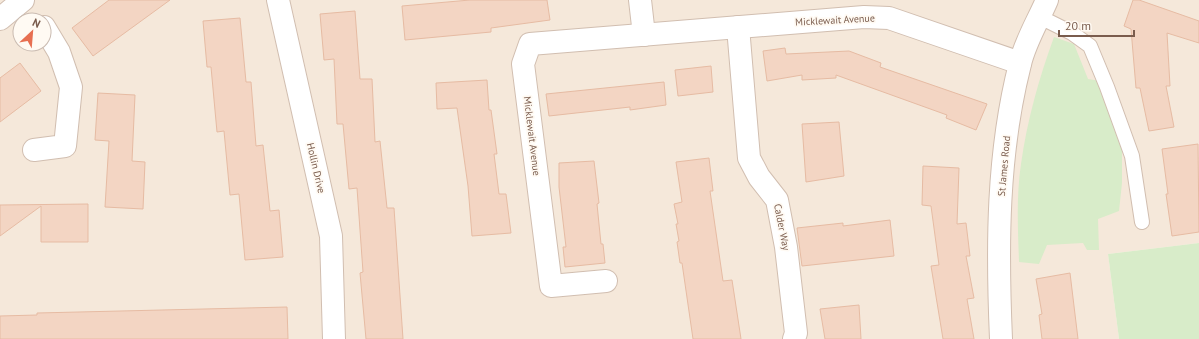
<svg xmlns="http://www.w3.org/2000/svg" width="1199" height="339" font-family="'PT Sans',sans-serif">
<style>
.residential{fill:#f5e8da;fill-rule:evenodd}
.green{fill:#d8ecc9}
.building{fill:#f3d5c3;stroke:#e6bba3}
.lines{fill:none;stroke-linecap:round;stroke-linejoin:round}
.service-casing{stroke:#d1beb0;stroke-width:16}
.minor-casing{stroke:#d1beb0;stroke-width:24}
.service{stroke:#fff;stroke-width:14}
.minor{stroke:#fff;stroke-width:22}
.labels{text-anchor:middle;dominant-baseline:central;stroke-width:3.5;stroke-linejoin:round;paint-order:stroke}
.street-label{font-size:10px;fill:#7a5c4d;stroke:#fffaf3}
</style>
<rect width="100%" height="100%" fill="#fdf6ec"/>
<!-- residential -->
<path class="residential" d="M0 0H1199V243L1108 254 1119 339H0ZM20 20H44V44H20Z"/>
<!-- green -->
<g class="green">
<path d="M1054 37 1074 44 1088 79 1113 83 1122 146V183L1119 211 1098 219 1099 250H1087L1083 243 1047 245 1039 264 1019 262C1018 230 1016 197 1021 164 1027 121 1039 78 1054 37Z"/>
<path d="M1199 243V339H1119L1108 254Z"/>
</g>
<!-- building -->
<g class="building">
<path d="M109 0H170L93 56 72 28Z"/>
<path d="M470 0H547L550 20 491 28V32L405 40 402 6Z"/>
<path d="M1133 0H1139L1199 21V43L1167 33 1170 86H1166L1174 127 1149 131 1140 88H1136L1131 29 1124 26Z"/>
<path d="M355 11 360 79H372L375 142 380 141 387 208H394L403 339H366L360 273 363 272 357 188 349 189 343 124H337L334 59 324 60 320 14Z"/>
<path d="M240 18 246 82H251L256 146 263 145 270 211 279 210 283 257 245 260 239 194 230 195 224 131 217 132 211 67H207L203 21Z"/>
<path d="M785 48 786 54 849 51 881 63 880 67 987 104 976 130 946 118 947 115 836 75V78L802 80V75L767 81 763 51Z"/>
<path d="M20 63 41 91 0 122V78Z"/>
<path d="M711 66 713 92 678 96 675 70Z"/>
<path d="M487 80 489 110H491L497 154H494L499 194H506L511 233 472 236 468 186 457 108 437 109 436 83Z"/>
<path d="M664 82 666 105 630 110V107L549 116 546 94Z"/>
<path d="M98 93 135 95 132 161 145 162 143 209 105 207 109 141 95 140Z"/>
<path d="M839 122 844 176 806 182 802 124Z"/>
<path d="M1198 144 1199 232 1172 236 1166 194H1168L1162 149Z"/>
<path d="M709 158 713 191H710L723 281 732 280 741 339H693L682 263H680L677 242 679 241 676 224H678L674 204 682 202 676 162Z"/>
<path d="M594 161 599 203 597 204 601 244H603L605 263 565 267 563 247H566L559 187V163Z"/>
<path d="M923 166 959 168 957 224 966 223 970 256H966L974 298 967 299 974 339H943L931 266 939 265 931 206 922 205Z"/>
<path d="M88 204V242H41V206L0 236V205Z"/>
<path d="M890 220 894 256 802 266 797 228 843 223V226Z"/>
<path d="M1070 273 1078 339H1042L1039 315 1042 314 1036 279Z"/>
<path d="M859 305 861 339H825L820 309Z"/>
<path d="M287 307 288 339H0V316L37 315V313Z"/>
</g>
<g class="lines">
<!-- service casing -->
<g class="service-casing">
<path id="service" d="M1040 17 1072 33 1090 46 1107 87 1132 156 1142 222"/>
</g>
<!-- minor casing -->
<g class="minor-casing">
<g id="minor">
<path d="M278 0 331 236 334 339"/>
<path d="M640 0 644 35"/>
<path d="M0 19 23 0"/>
<path d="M738 27 749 158 759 177 777 200 786 247 796 333 794 339"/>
<path d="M34 150 65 146 71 87 59 52 44 27"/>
<path d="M606 281 551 286 523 64 530 44 864 17 889 18 1020 63"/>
<path d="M1001 339C997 247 997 154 1020 64 1025 42 1038 21 1047 0"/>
</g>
</g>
<!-- service -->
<use href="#service" class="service"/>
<!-- minor -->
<use href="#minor" class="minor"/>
</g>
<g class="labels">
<!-- street labels -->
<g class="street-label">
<text transform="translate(835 20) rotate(-3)">Micklewait Avenue</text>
<text transform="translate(532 136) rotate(83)">Micklewait Avenue</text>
<text transform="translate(1004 166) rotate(-85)">St James Road</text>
<text transform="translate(316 168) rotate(77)">Hollin Drive</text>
<text transform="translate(782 227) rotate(79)">Calder Way</text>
</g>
</g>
<!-- north arrow -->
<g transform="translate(32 32) rotate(26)"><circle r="19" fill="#fffaf3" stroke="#cabbb1"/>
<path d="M0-3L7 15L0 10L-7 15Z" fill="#e76f51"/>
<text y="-6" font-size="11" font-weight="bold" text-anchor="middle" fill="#7a5c4d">N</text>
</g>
<!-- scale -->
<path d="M1059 30v6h75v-6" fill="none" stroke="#7a5c4d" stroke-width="2"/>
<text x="1065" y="30" font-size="12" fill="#7a5c4d" stroke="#fffaf3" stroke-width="3" paint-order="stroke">20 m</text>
</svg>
